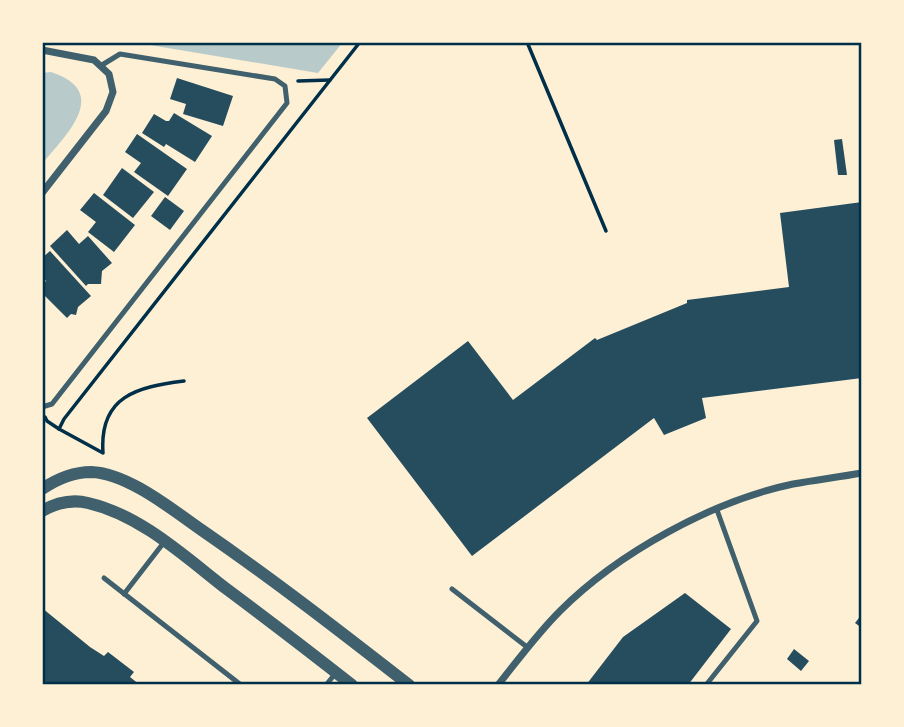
<svg xmlns="http://www.w3.org/2000/svg" width="904" height="727" font-family="'Space Grotesk',sans-serif">
<style>
.green{fill:#b9caca}
.building{fill:#264d5e}
.lines{fill:none;stroke-linecap:round;stroke-linejoin:round}
.path{stroke:#003049;stroke-width:3.5}
.service{stroke:#3f606c;stroke-width:5}
.minor{stroke:#3f606c;stroke-width:7}
.tertiary{stroke:#3f606c;stroke-width:12}
.neatline{fill:none;stroke:#003049;stroke-width:2.5}
</style>
<rect width="100%" height="100%" fill="#fdf0d5"/>
<!-- green -->
<g class="green">
<path d="M132 42H343L318 73Z"/>
<path d="M51 72C112 92 66 135 42 164V73Z"/>
</g>
<!-- building -->
<g class="building">
<path d="M177 78 233 96 223 126 183 114 186 104 170 99Z"/>
<path d="M174 113 212 136 195 162 166 144 164 147 142 133 154 114 166 121H169Z"/>
<path d="M137 134 187 169 168 196 134 172 141 163 125 152Z"/>
<path d="M842 139 847 175H838L834 140Z"/>
<path d="M122 168 154 192 133 218 103 195Z"/>
<path d="M94 193 135 225 114 252 88 232 96 222 80 210Z"/>
<path d="M165 197 184 211 170 230 151 216Z"/>
<path d="M862 202V378L702 398 706 418 664 435 654 418 472 556 367 418 468 341 513 400 595 338 597 340 687 303V300L789 287 780 213Z"/>
<path d="M67 230 79 244 88 236 112 263 102 271 101 284H88L86 286 50 246Z"/>
<path d="M50 251 91 296 78 307 76 315 71 314 67 318 42 293V285L46 281 42 276V258Z"/>
<path d="M685 593 731 629 688 685H586L623 637Z"/>
<path d="M42 608 90 647 104 656 108 652 134 672 130 677 140 685H42Z"/>
<path d="M862 614V628L855 623Z"/>
<path d="M794 649 809 661 801 671 787 659Z"/>
</g>
<g class="lines">
<!-- path -->
<g class="path">
<path d="M527 42 606 231"/>
<path d="M298 81 330 80"/>
<path d="M184 381C137 387 99 396 103 453L59 429 64 419 360 42"/>
<path d="M45 417 47 421 59 429"/>
</g>
<!-- service -->
<g class="service">
<path d="M42 407 52 404 287 103 285 86 275 79 120 54 102 65"/>
<path d="M104 578 241 685"/>
<path d="M452 589 527 647"/>
<path d="M124 594 165 541"/>
<path d="M326 685 335 674"/>
<path d="M706 685 757 621 717 510"/>
</g>
<!-- minor -->
<g class="minor">
<path d="M42 50 94 60 109 74 113 92 106 111 42 193"/>
<path d="M498 685C518 660 537 634 560 611 618 553 712 501 793 484 816 480 839 477 862 473"/>
</g>
<!-- tertiary -->
<g class="tertiary">
<path d="M42 489C57 479 72 472 91 472 128 473 174 511 203 531 274 580 341 632 409 685"/>
<path d="M42 511C56 503 72 499 88 503 140 515 183 555 224 587 267 619 310 652 352 685"/>
</g>
</g>
<!-- border -->
<rect width="904" height="727" fill="none" stroke="#fdf0d5" stroke-width="88"/>
<rect x="44" y="44" width="816" height="639" class="neatline"/>
</svg>
